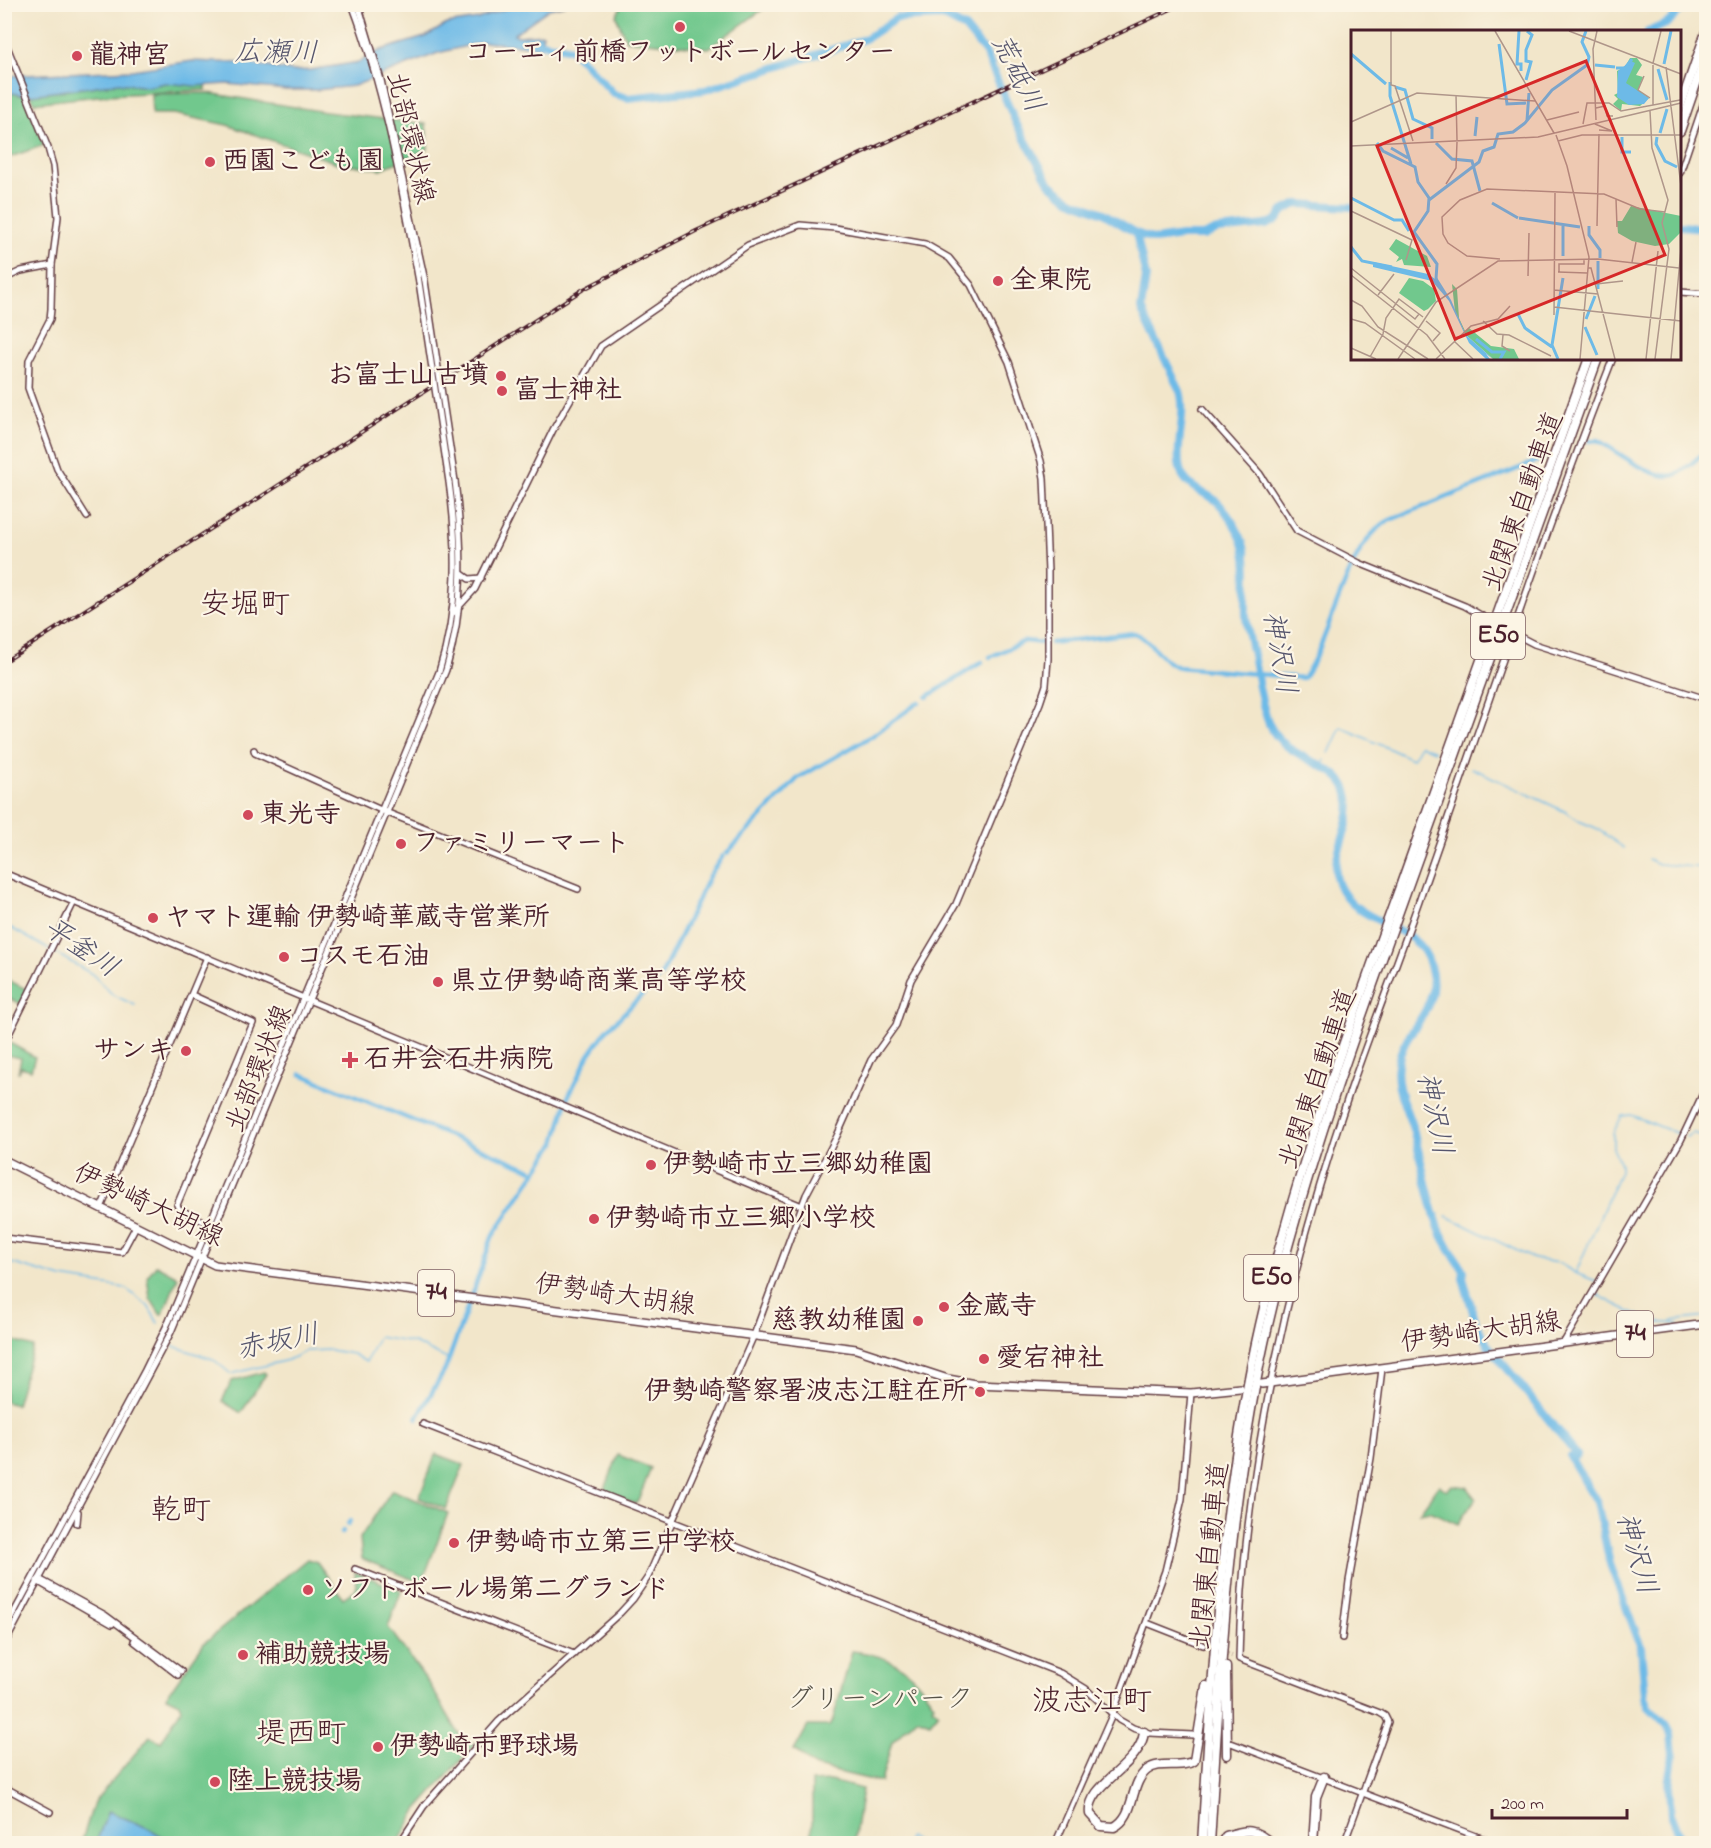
<svg xmlns="http://www.w3.org/2000/svg" width="1711" height="1848" font-family="'Indie Flower','Klee One',sans-serif">
<style>
.green{fill:#71c88d;stroke:#5e745c;stroke-width:1.5}
.water{fill:#6dbae7;stroke:#5c6c89;stroke-width:1.5}
.lines{fill:none;stroke-linecap:round;stroke-linejoin:round}
.stream{stroke:#6dbae7;stroke-width:1.5}
.canal{stroke:#6dbae7;stroke-width:4.5}
.river{stroke:#6dbae7;stroke-width:8}
.tertiary-tunnel{stroke:#d0beaa;stroke-width:5;stroke-dasharray:5 2.5;stroke-linecap:butt}
.tertiary-casing{stroke:#633d43;stroke-width:8}
.primary-casing{stroke:#633d43;stroke-width:10}
.motorway-casing{stroke:#633d43;stroke-width:11}
.tertiary{stroke:#fff;stroke-width:5}
.primary{stroke:#fff;stroke-width:7}
.motorway{stroke:#fff;stroke-width:8}
.rail-casing{stroke:#4a1f2b;stroke-width:4}
.rail{stroke:#fcf5e5;stroke-width:1.5;stroke-dasharray:4.5;stroke-linecap:butt}
.tertiary-bridge-casing{stroke:#633d43;stroke-width:8;stroke-linecap:butt}
.tertiary-bridge{stroke:#fff;stroke-width:5}
.poi-dot{fill:#d1495b;stroke:#fcf5e5;stroke-width:2}
.labels{text-anchor:middle;dominant-baseline:central;stroke-width:4.5;stroke-linejoin:round;paint-order:stroke}
.shield{fill:#fcf5e5;stroke:#7f5f63;stroke-width:1.5}
.shield-label{font-size:26px;font-weight:bold;fill:#4a1f2b}
.poi-label{font-size:27px;font-weight:bold;fill:#4a1f2b;stroke:#fcf5e5;text-anchor:start}
.street-label{font-size:27px;fill:#4a1f2b;stroke:#fcf5e5}
.park-label{font-size:27px;fill:#565248;stroke:#fcf5e5}
.water-label{font-size:28px;font-style:italic;fill:#56556d;stroke:#fcf5e5}
.quarter-label{font-size:30px;fill:#4a1f2b;stroke:#fcf5e5}
.inset-river{fill:none;stroke:#6dbae7;stroke-width:3}
.inset-road{fill:none;stroke:#af968a;stroke-width:1.5}
.view{fill:#d62828;fill-opacity:0.15;stroke:#d62828;stroke-width:3}
.inset-edge{fill:none;stroke:#4a1f2b;stroke-width:3}
</style>
<rect width="100%" height="100%" fill="#fcf5e5"/>
<filter id="ink" filterUnits="userSpaceOnUse"><feTurbulence type="fractalNoise" baseFrequency=".0167" numOctaves="2"/><feDisplacementMap in="SourceGraphic" scale="12" xChannelSelector="R" yChannelSelector="G"/><feConvolveMatrix kernelMatrix="1 2 1 2 8 2 1 2 1" color-interpolation-filters="sRGB"/></filter>
<filter id="wash" filterUnits="userSpaceOnUse"><feTurbulence type="fractalNoise" baseFrequency=".008" numOctaves="4" result="noise"/><feDisplacementMap in="SourceGraphic" scale="24" xChannelSelector="R" yChannelSelector="G"/><feGaussianBlur stdDeviation="1.35" result="paint"/><feColorMatrix in="noise" values="0 0 0 0 0 0 0 0 0 0 0 0 0 0 0 0 0 1.4 0 .05"/><feComposite in="paint" operator="in"/></filter>
<g filter="url(#wash)">
<rect width="100%" height="100%" fill="#f2e6ca"/>
<!-- green -->
<g class="green">
<path d="M622 5V4L769 5 709 48 626 40 616 16Z"/>
<path d="M119 83 147 87 165 83 206 84V90L108 95 34 103 31 95Z"/>
<path d="M13 93 24 96 44 145 5 159V95Z"/>
<path d="M208 93 326 112 426 124 428 149 381 169 337 163 227 125 174 114H152L151 94Z"/>
<path d="M4 978 28 990 21 1004 5 997Z"/>
<path d="M10 1043 35 1057 31 1070 21 1067 18 1073 21 1058 6 1055 5 1058V1050Z"/>
<path d="M156 1265 178 1277 163 1314H160L150 1298 147 1277Z"/>
<path d="M4 1338 33 1347 16 1405 5 1402Z"/>
<path d="M264 1372 266 1374 241 1413 222 1401 232 1381Z"/>
<path d="M436 1454 464 1465 446 1509 419 1498Z"/>
<path d="M618 1455 651 1468 638 1501 635 1504 606 1492 605 1489Z"/>
<path d="M1439 1485 1447 1491 1452 1485 1467 1487 1476 1498 1458 1524 1430 1511 1419 1513Z"/>
<path d="M392 1490 448 1513 422 1583 362 1559 360 1538Z"/>
<path d="M307 1559 317 1562 343 1598 356 1589 355 1572 400 1590 401 1592 388 1627 430 1685 462 1739 475 1744 417 1810 398 1843 81 1844 94 1802 150 1736 161 1742 181 1709 179 1703 166 1697 204 1643Z"/>
<path d="M852 1651C895 1656 911 1670 934 1704L932 1707 939 1712 930 1723 917 1718 892 1742 881 1782 816 1767C806 1763 804 1754 794 1751L808 1726H829L832 1723Z"/>
<path d="M830 1781 862 1789 854 1843H812V1782Z"/>
</g>
<!-- water -->
<g class="water">
<path d="M516 5H566L549 9 514 34 518 36 543 34 540 47 483 42 438 53 354 86 316 90H286L228 84 195 86 165 83 147 87 119 83 24 96 13 93 5 95 4 76 132 70 192 61 244 63 293 71 310 70 359 62 381 50 425 37 447 24 478 19Z"/>
<path d="M108 1811 150 1829 173 1843H96Z"/>
</g>
<g class="lines">
<!-- stream -->
<g class="stream">
<path d="M897 18 898 4"/>
<path d="M4 156 7 155"/>
<path d="M1329 753 1341 727 1412 759 1420 745 1434 751"/>
<path d="M1321 768 1325 760"/>
<path d="M1472 768 1566 812 1579 821 1596 828 1624 848"/>
<path d="M1648 859 1659 864 1706 868"/>
<path d="M4 924 92 974 113 995 135 1005"/>
<path d="M1686 1137 1693 1133 1706 1137"/>
<path d="M1434 1213 1440 1214"/>
<path d="M1446 1216 1534 1259 1559 1263 1575 1273 1596 1281"/>
<path d="M4 1261 62 1278 125 1288 148 1306 158 1323"/>
<path d="M1576 1272 1620 1171V1164L1613 1148V1133L1622 1116 1631 1115 1681 1135"/>
<path d="M1600 1285 1597 1293C1603 1300 1646 1319 1656 1322 1664 1324 1671 1322 1679 1325"/>
<path d="M1672 1321 1706 1317"/>
<path d="M173 1346 213 1359 231 1374 288 1360 306 1351 330 1350 353 1354 366 1362 378 1337 414 1343 449 1360"/>
<path d="M907 1844 909 1837 922 1844"/>
</g>
<!-- canal -->
<g class="canal">
<path d="M1589 441 1597 440C1616 450 1656 484 1677 474 1687 469 1697 458 1706 451"/>
<path d="M1051 643 1134 633C1152 639 1159 661 1178 667L1303 678C1333 639 1345 542 1390 520L1545 458"/>
<path d="M990 657 1025 641 1043 643"/>
<path d="M927 697 982 662"/>
<path d="M727 853 798 778 872 736 919 702"/>
<path d="M301 1074 532 1170"/>
<path d="M472 1295 492 1237 555 1143 568 1097 589 1055 606 1031 661 976 709 876 723 856"/>
<path d="M417 1418 445 1370 470 1300"/>
<path d="M348 1524 350 1521"/>
<path d="M342 1533 343 1531"/>
</g>
<!-- river -->
<g class="river">
<path d="M1648 32 1668 23 1682 8 1691 4"/>
<path d="M532 41 571 49 614 94 628 98 705 90 865 39 897 18 942 16 965 28 985 52 1016 123 1050 184 1069 199 1103 213 1136 233 1155 240 1181 236H1203L1217 230 1266 225 1277 220 1283 211 1297 204 1352 207"/>
<path d="M1680 226 1706 228"/>
<path d="M1136 233 1146 277 1141 309 1180 391C1188 417 1171 457 1183 476 1190 488 1205 493 1215 500 1225 508 1239 531 1243 543 1250 565 1245 591 1246 615 1247 632 1252 648 1255 665 1259 686 1261 704 1269 724 1286 761 1334 761 1346 788 1360 822 1327 854 1338 883 1356 928 1418 920 1430 965 1443 1013 1403 1027 1398 1064 1394 1089 1408 1110 1414 1133 1422 1163 1427 1193 1437 1222 1442 1240 1455 1256 1464 1271L1463 1278 1477 1326 1488 1345 1577 1455 1570 1457 1597 1502 1610 1564 1641 1647 1645 1697 1649 1707 1666 1724 1671 1734 1673 1754 1669 1787 1671 1816 1682 1844"/>
</g>
</g>
</g>
<g filter="url(#ink)">
<g class="lines">
<!-- tertiary-tunnel -->
<path class="tertiary-tunnel" d="M1203 1645 1232 1656"/>
<!-- tertiary casing -->
<g class="tertiary-casing">
<g id="tertiary">
<path d="M352 4C386 93 402 189 419 282"/>
<path d="M358 4 381 80 425 281"/>
<path d="M4 39 48 148 53 166 58 217 52 265 51 309 50 319 29 360 28 388 57 469 87 517"/>
<path d="M1680 173 1706 96"/>
<path d="M4 279 21 271 52 265"/>
<path d="M1680 292 1706 294"/>
<path d="M1202 409 1260 474 1297 531 1359 563 1465 606 1489 620"/>
<path d="M462 574 469 579 481 578"/>
<path d="M1507 630 1534 644 1706 699"/>
<path d="M254 750 255 753 383 811 578 889"/>
<path d="M4 873 802 1206"/>
<path d="M192 995 253 1023 177 1205 179 1209 209 1224"/>
<path d="M4 1044 74 902"/>
<path d="M101 1208 207 957"/>
<path d="M4 1238 122 1252 136 1226"/>
<path d="M1564 1342 1681 1140 1706 1087"/>
<path d="M423 1424 1060 1673 1086 1689 1119 1720 1133 1728 1149 1733 1193 1735"/>
<path d="M77 1523 78 1512"/>
<path d="M355 1569 574 1654"/>
<path d="M39 1579 105 1615 181 1671"/>
<path d="M37 1581 112 1624"/>
<path d="M1147 1623 1203 1645"/>
<path d="M4 1631 144 1372 169 1321 439 672C459 608 458 547 449 482"/>
<path d="M1342 1638 1349 1581 1371 1458 1382 1369"/>
<path d="M134 1641 178 1675"/>
<path d="M4 1645 171 1332 446 670C465 608 463 545 455 481"/>
<path d="M1231 1743 1497 1844"/>
<path d="M4 1787 50 1812"/>
<path d="M399 1844 424 1806 499 1721 620 1613 633 1599 648 1577 754 1335 806 1195 837 1136 871 1060 896 1025 911 980 956 904 1040 703 1046 685 1048 659V572L1044 478 1041 461 1009 362 971 285 949 258 925 244 835 228 800 225 748 245 601 346 553 430 475 589 453 613"/>
<path d="M1055 1844 1113 1713 1165 1571 1182 1499 1191 1393"/>
<path d="M1344 1844 1388 1722 1385 1716 1380 1713 1239 1659C1242 1472 1290 1267 1350 1091 1373 1024 1399 959 1422 892 1485 714 1544 534 1613 358"/>
</g>
</g>
<!-- primary casing -->
<g class="primary-casing">
<g id="primary">
<path d="M4 1160 215 1265 856 1349 948 1379 975 1384 1191 1393 1240 1388"/>
<path d="M1262 1384 1706 1324"/>
</g>
</g>
<!-- motorway casing -->
<g class="motorway-casing">
<g id="motorway">
<path d="M1680 107 1706 32"/>
<path d="M1680 131 1706 55"/>
<path d="M1226 1667 1227 1755"/>
<path d="M1144 1732C1141 1766 1086 1784 1090 1814L1101 1826 1114 1827C1136 1816 1129 1784 1147 1770 1160 1760 1180 1769 1194 1761L1206 1686"/>
<path d="M1202 1844C1212 1676 1221 1508 1256 1343 1290 1186 1346 1035 1401 884 1463 709 1526 534 1589 358"/>
<path d="M1210 1844C1220 1675 1228 1508 1264 1343 1298 1188 1353 1040 1406 892 1470 714 1534 536 1598 358"/>
<path d="M1221 1844 1226 1836C1248 1829 1254 1828 1272 1844"/>
<path d="M1313 1844 1316 1797 1324 1777"/>
</g>
</g>
<!-- tertiary -->
<use href="#tertiary" class="tertiary"/>
<!-- primary -->
<use href="#primary" class="primary"/>
<!-- motorway -->
<use href="#motorway" class="motorway"/>
<!-- rail casing -->
<g class="rail-casing">
<path id="rail" d="M4 662 582 290 696 231 1182 4"/>
</g>
<!-- rail -->
<use href="#rail" class="rail"/>
<!-- tertiary-bridge casing -->
<g class="tertiary-bridge-casing">
<g id="tertiary-bridge">
<path d="M425 281 455 481"/>
<path d="M419 282 449 482"/>
</g>
</g>
<!-- tertiary-bridge -->
<use href="#tertiary-bridge" class="tertiary-bridge"/>
</g>
</g>
<!-- markers -->
<g class="poi-dot">
<circle cx="680" cy="27" r="6"/>
<circle cx="77" cy="56" r="6"/>
<circle cx="210" cy="162" r="6"/>
<circle cx="998" cy="281" r="6"/>
<circle cx="501" cy="376" r="6"/>
<circle cx="502" cy="391" r="6"/>
<circle cx="248" cy="815" r="6"/>
<circle cx="401" cy="844" r="6"/>
<circle cx="153" cy="918" r="6"/>
<circle cx="284" cy="957" r="6"/>
<circle cx="438" cy="982" r="6"/>
<circle cx="186" cy="1051" r="6"/>
<path d="M347 1051h6v6h6v6h-6v6h-6v-6h-6v-6h6z"/>
<circle cx="651" cy="1165" r="6"/>
<circle cx="594" cy="1219" r="6"/>
<circle cx="944" cy="1307" r="6"/>
<circle cx="918" cy="1321" r="6"/>
<circle cx="984" cy="1359" r="6"/>
<circle cx="980" cy="1392" r="6"/>
<circle cx="454" cy="1543" r="6"/>
<circle cx="308" cy="1590" r="6"/>
<circle cx="243" cy="1655" r="6"/>
<circle cx="378" cy="1747" r="6"/>
<circle cx="215" cy="1782" r="6"/>
</g>
<g class="labels">
<!-- shield labels -->
<g class="shield">
<rect x="1471" y="613" width="54" height="46" rx="4.5"/>
<rect x="1244" y="1255" width="54" height="46" rx="4.5"/>
<rect x="418" y="1270" width="36" height="46" rx="4.5"/>
<rect x="1617" y="1311" width="36" height="46" rx="4.5"/>
</g>
<g class="shield-label">
<text x="1498" y="636">E50</text>
<text x="1271" y="1278">E50</text>
<text x="436" y="1293">74</text>
<text x="1635" y="1334">74</text>
</g>
<!-- poi labels -->
<g class="poi-label">
<text x="680" y="53" text-anchor="middle">コーエィ前橋フットボールセンター</text>
<text x="89" y="56">龍神宮</text>
<text x="222" y="162">西園こども園</text>
<text x="1010" y="281">全東院</text>
<text x="489" y="376" text-anchor="end">お富士山古墳</text>
<text x="514" y="391">富士神社</text>
<text x="260" y="815">東光寺</text>
<text x="413" y="844">ファミリーマート</text>
<text x="165" y="918">ヤマト運輸 伊勢崎華蔵寺営業所</text>
<text x="296" y="957">コスモ石油</text>
<text x="450" y="982">県立伊勢崎商業高等学校</text>
<text x="174" y="1051" text-anchor="end">サンキ</text>
<text x="364" y="1060">石井会石井病院</text>
<text x="663" y="1165">伊勢崎市立三郷幼稚園</text>
<text x="606" y="1219">伊勢崎市立三郷小学校</text>
<text x="956" y="1307">金蔵寺</text>
<text x="906" y="1321" text-anchor="end">慈教幼稚園</text>
<text x="996" y="1359">愛宕神社</text>
<text x="968" y="1392" text-anchor="end">伊勢崎警察署波志江駐在所</text>
<text x="466" y="1543">伊勢崎市立第三中学校</text>
<text x="320" y="1590">ソフトボール場第二グランド</text>
<text x="255" y="1655">補助競技場</text>
<text x="390" y="1747">伊勢崎市野球場</text>
<text x="227" y="1782">陸上競技場</text>
</g>
<!-- street labels -->
<g class="street-label">
<text transform="translate(409 138) rotate(77)">北部環状線</text>
<text transform="translate(1524 502) rotate(-70)">北関東自動車道</text>
<text transform="translate(260 1069) rotate(-68)">北部環状線</text>
<text transform="translate(1319 1079) rotate(-71)">北関東自動車道</text>
<text transform="translate(148 1206) rotate(25)">伊勢崎大胡線</text>
<text transform="translate(615 1296) rotate(8)">伊勢崎大胡線</text>
<text transform="translate(1481 1333) rotate(-8)">伊勢崎大胡線</text>
<text transform="translate(1211 1556) rotate(-84)">北関東自動車道</text>
</g>
<!-- park labels -->
<g class="park-label">
<text x="880" y="1700">グリーンパーク</text>
</g>
<!-- water labels -->
<g class="water-label">
<text transform="translate(276 54) rotate(1)">広瀬川</text>
<text transform="translate(1016 74) rotate(63)">荒砥川</text>
<text transform="translate(1278 653) rotate(80)">神沢川</text>
<text transform="translate(80 949) rotate(34)">平釜川</text>
<text transform="translate(1433 1114) rotate(78)">神沢川</text>
<text transform="translate(278 1343) rotate(-11)">赤坂川</text>
<text transform="translate(1635 1554) rotate(74)">神沢川</text>
</g>
<!-- quarter labels -->
<g class="quarter-label">
<text x="245" y="606">安堀町</text>
<text x="181" y="1512">乾町</text>
<text x="1092" y="1703">波志江町</text>
<text x="301" y="1735">堤西町</text>
</g>
</g>
<!-- overview -->
<g transform="translate(1351 30)">
<rect width="330" height="330" fill="#f2e6ca"/>
<path d="M279 28H286L291 35 285 45 292 47 287 60 298 68 289 76 271 74 270 81 262 74 267 69 263 65 267 63 266 41 274 37ZM280 176 330 186V202L318 214 304 216 281 211 267 203 266 191H271ZM45 209 76 226 80 237 53 235 51 229 45 232 48 227 38 219ZM58 248 72 251 83 259 85 271 77 279 73 281 48 263ZM101 254 106 259 108 288 114 301 118 298 140 316 163 319 168 329H142L115 305 104 282Z" fill="#71c88d"/>
<path d="M280 31 284 33 275 53 298 68 293 74 278 75 266 67 267 41ZM22 232 77 244 84 249 85 246 100 270 115 305 142 329 135 324 139 329H135L118 313 98 271 81 251 22 237Z" fill="#6dbae7"/>
<path class="inset-river" d="M168 1 166 34H170V41M148 14 156 74 175 73M0 24 35 54M313 34 320 1M244 35 264 37M265 38H274L281 29M307 39 316 70M175 50 180 32 175 31V20L181 5 176 1M39 52V66L60 134M44 57 54 60 62 89 81 98V109M176 90 178 63M309 103 316 79M124 106 126 87M271 107V122H280M306 107 305 114 314 131 326 137M26 113 32 121 64 137 67 152 78 168 77 181 63 202 86 234 85 249M85 113 101 129 121 131 129 161M40 118 57 128M0 168 43 190H51L58 201M78 170 128 132 132 121 143 117 147 104 162 102 174 93 201 60 236 35 238 27 231 12 235 1M141 173 167 188M168 188 229 197M238 196V205L249 220V228M0 217 11 231 41 237M212 226V196M247 231V259M167 284 174 298 201 317M235 289 244 266M234 297 246 325M125 309 141 322H153L149 329M207 329 201 315 212 248"/>
<path class="inset-road" d="M40 1V55L44 56 62 111M144 1 203 103M218 1 330 44M302 33 310 1M315 37 330 156M293 46 287 60 299 68M105 65 106 110M302 75V35M245 78 254 76 256 86H262M299 81 301 118 317 170 311 193 318 219 304 329M196 90 228 82M245 90 242 19 246 1M0 92 66 63 184 71M232 94 236 73H258L270 81 329 70M244 94 261 101 248 100M205 105 216 136 238 227 229 329M207 111 231 105H330M0 116 187 107 330 73M95 154 105 138 106 112M265 169 266 197M0 181 61 210 55 230M246 196 248 104M149 229 116 226 97 213 92 204 91 187 109 170 136 159 253 164 289 179 314 182M281 232 285 212M0 238 64 289 68 284M237 238H240L264 329M207 242 236 243M208 242V234H233V230M0 245 76 305 94 329M177 246 178 203M245 254 272 251M203 260 247 264M27 265 43 244M0 270 11 276 27 297 77 329M203 277 330 291M203 285 204 163M0 289 14 293 64 329M75 291 89 303 82 311M132 291 146 304 158 305 200 326M152 305 151 316 159 321M104 312 122 329M0 318 25 329M19 327 32 304 35 288 48 269 72 287M47 329 85 272 147 231 247 229 328 238M85 329 120 296 147 289 159 276M295 329 307 221M320 329 330 219"/>
<path class="view" d="M235 31 314 225 104 309 26 116Z"/>
<rect width="330" height="330" class="inset-edge"/>
</g>
<!-- margin -->
<rect width="1711" height="1848" fill="none" stroke="#fcf5e5" stroke-width="24"/>
<!-- scale -->
<path d="M1492 1809v9h135v-9" fill="none" stroke="#4a1f2b" stroke-width="3"/>
<text x="1501" y="1809" font-size="18" fill="#4a1f2b" stroke="#fcf5e5" stroke-width="4.5" paint-order="stroke">200 m</text>
</svg>
